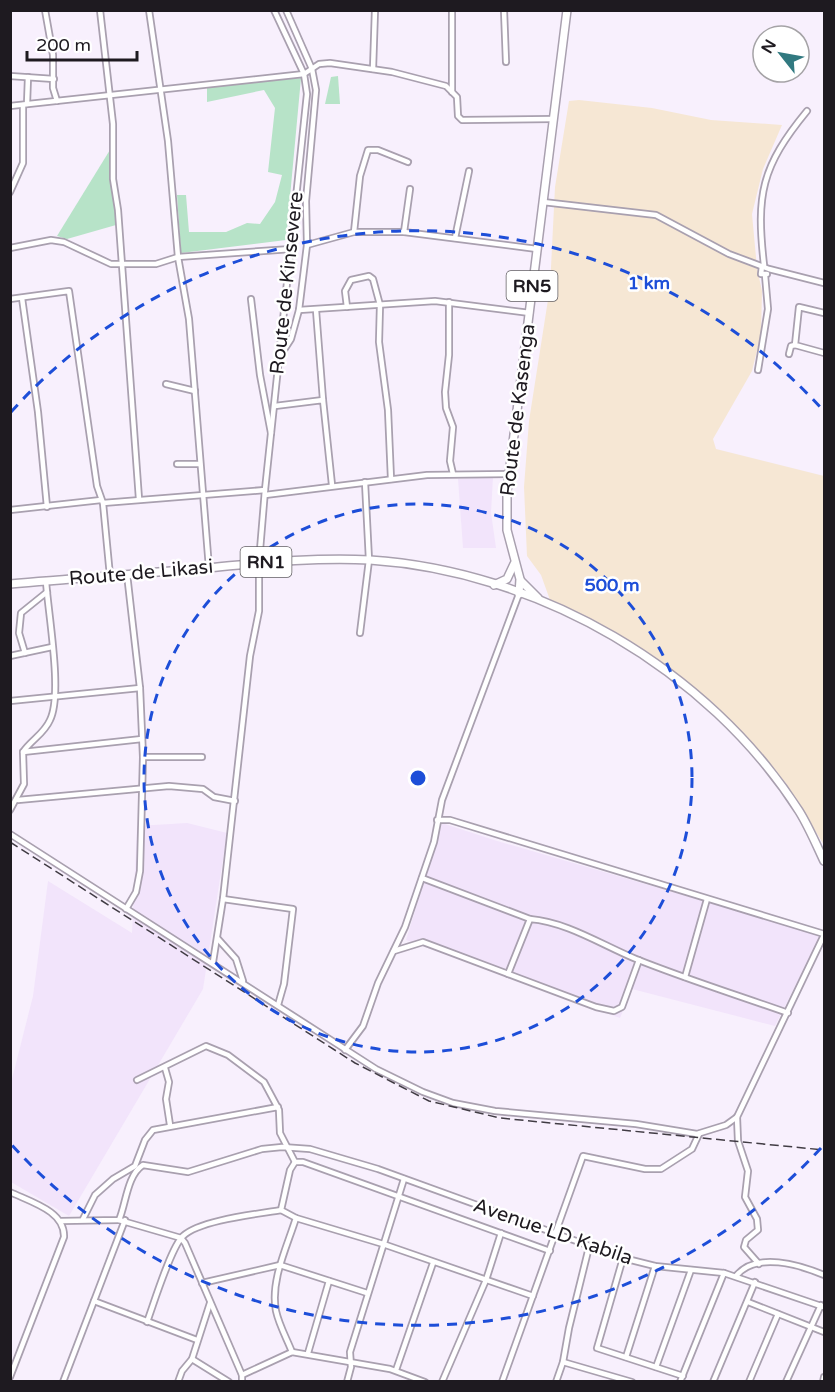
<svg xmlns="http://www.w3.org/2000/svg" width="835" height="1392" font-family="'Varela Round',sans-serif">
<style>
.commercial{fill:#f6e7d4}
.built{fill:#f2e4fb}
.green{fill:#b7e3c8}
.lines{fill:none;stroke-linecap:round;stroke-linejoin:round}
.minor-casing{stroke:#a9a0af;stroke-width:8}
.highway-casing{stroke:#a9a0af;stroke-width:10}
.minor{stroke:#fff;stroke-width:4.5}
.highway{stroke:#fff;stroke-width:7}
.rail{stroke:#413c44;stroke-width:1.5;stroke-dasharray:9 4.5;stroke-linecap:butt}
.ring{fill:none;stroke:#1d4ed8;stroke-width:3;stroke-dasharray:10 8}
.labels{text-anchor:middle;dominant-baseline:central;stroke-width:5;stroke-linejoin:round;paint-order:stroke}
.shield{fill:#fff;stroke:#625f63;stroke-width:1.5}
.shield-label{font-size:18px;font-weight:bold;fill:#1e1a20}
.street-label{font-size:20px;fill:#1e1a20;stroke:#fff}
.centre{fill:#1d4ed8;stroke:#fff;stroke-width:3}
.ring-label{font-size:18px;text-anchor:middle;font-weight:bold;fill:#1d4ed8;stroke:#fff;stroke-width:5;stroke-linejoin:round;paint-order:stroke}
</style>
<rect width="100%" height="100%" fill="#f8f0fd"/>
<!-- commercial -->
<path class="commercial" d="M579 100 652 108 711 120 782 125 763 169 752 214 757 268 762 291 761 334 752 371 713 439 716 449 824 476V845L785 782 711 701 621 637 550 600 541 575 527 556 524 487 529 421 550 287 555 187 569 101Z"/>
<!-- built -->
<g class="built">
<path d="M493 477 491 513 496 548H463L458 479Z"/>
<path d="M187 823 227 833 203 989 69 1216 11 1182V1083L33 996 48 881 132 933 137 826Z"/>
<path d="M442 823 494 840 821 935 775 1026 632 989 620 1018 406 940Z"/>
</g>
<!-- green -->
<g class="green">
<path d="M338 76 340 104H325L331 77Z"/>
<path d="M301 78 286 240 181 253 177 195H186L189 232H226L247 223 260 224 275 202 282 175 268 172 275 108 264 90 207 102V87Z"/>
<path d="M113 145 116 225 67 239 57 236Z"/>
</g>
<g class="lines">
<!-- minor casing -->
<g class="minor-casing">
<g id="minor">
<path d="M45 10 53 55V88L57 101"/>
<path d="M100 10 113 124V179L118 210 139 499"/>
<path d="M149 10 168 141 178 257 189 319 209 568"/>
<path d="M452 10V92"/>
<path d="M504 10 506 62"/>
<path d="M373 69 375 10"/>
<path d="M10 76 54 79"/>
<path d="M27 104 28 77"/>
<path d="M10 106 304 74 319 64 330 63 392 72 446 86 457 97 458 116 462 120 553 119"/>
<path d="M10 192 23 163V105"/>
<path d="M543 202 656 215 729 254 769 269 824 283"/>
<path d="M354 232H404L537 249"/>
<path d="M404 232 410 189"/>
<path d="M455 238 469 171"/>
<path d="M307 245 354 232 360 176 368 150H378L408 162"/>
<path d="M10 248 51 240 64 242 111 264H156L178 257 291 249"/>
<path d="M764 265C756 195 761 167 807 111"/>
<path d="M762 266 761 274H767"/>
<path d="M22 298 38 412 47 507"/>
<path d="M10 299 69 291 97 486 103 503 110 576"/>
<path d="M251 299 260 375 271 433"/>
<path d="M449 302V355L445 392 446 408 453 427 450 461 453 474"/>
<path d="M347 307 345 291 351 280 369 276 373 279 380 305 379 342 388 410 391 479"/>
<path d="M299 310 435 301 530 313"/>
<path d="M316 310 323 400"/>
<path d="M824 313 799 307 795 345 824 353"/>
<path d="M789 354 791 346 795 345"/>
<path d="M280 356 291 339 299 310 307 245 306 201 316 90 312 69 286 10"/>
<path d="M758 370 768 309 765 275"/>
<path d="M166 384 195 391"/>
<path d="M275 406 323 400 332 485"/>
<path d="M177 464H200"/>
<path d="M265 495 427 475 509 474"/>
<path d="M103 503 265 490"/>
<path d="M10 510 101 500"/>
<path d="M360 633 369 560 365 482"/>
<path d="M25 653 19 633 21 613 47 592"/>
<path d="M10 656 52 647"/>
<path d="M10 701 140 688"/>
<path d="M23 752 142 739"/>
<path d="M143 757H202"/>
<path d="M18 800 169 786 203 789 214 797 235 801"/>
<path d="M10 810 24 784 23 752C31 740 44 734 50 720 63 694 48 613 46 581"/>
<path d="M437 820H450L824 934"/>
<path d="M10 834 376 1069 423 1092 453 1103 495 1111 636 1124 697 1134 726 1125 737 1117 824 935"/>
<path d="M422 878 530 919"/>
<path d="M223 899 293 909 284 984 278 1005"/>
<path d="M126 909 136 892 140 871 143 757 140 688 127 574"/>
<path d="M218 939 236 959 243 981"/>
<path d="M394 951 423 942 596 1007 614 1011 622 1007 639 960"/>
<path d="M213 962 223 899 250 656 259 611V562L265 490 307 94 304 74 274 10"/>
<path d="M508 974 530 919C567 922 602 945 636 959 686 979 737 995 788 1013"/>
<path d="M685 977 707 899"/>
<path d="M345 1050 363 1026 378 983 405 927 434 842 442 800 519 594"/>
<path d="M165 1068 169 1082 166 1099 170 1125"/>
<path d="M137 1080 206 1046 228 1055 264 1082 279 1110 280 1133 295 1162"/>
<path d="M737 1117 738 1141 748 1171 745 1197 757 1219 758 1230 746 1240 744 1247 759 1264"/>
<path d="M295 1162H303L550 1251"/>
<path d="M10 1192C31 1202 65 1211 64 1237L10 1377"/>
<path d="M296 1218 383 1244 533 1296"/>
<path d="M83 1219 95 1195 113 1179 135 1166 145 1140 153 1130 278 1107"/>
<path d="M119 1220 181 1238 185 1243 242 1375V1382"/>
<path d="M61 1221 119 1220C126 1204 127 1175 143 1165L188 1172 262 1149 282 1147 310 1149 378 1169 623 1258 655 1266 724 1273 824 1307"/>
<path d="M623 1258 597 1348 683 1376"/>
<path d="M736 1276C756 1251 800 1265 824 1275"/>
<path d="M202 1283 280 1265 367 1293"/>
<path d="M94 1301 197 1340"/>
<path d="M748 1302 824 1332"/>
<path d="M147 1322C154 1303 171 1247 183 1236 200 1220 258 1214 281 1210"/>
<path d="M292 1352C287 1339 279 1325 276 1311 270 1281 287 1247 296 1218L281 1210 290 1170 295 1162"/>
<path d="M308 1353 329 1281"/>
<path d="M626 1357 655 1266"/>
<path d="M192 1359 229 1382"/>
<path d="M563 1362 632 1382"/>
<path d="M656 1367 691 1270"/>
<path d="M396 1370 433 1263"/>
<path d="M242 1375 292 1352 390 1369 425 1382"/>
<path d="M63 1382 125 1220"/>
<path d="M178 1382 182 1371 192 1359 210 1303"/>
<path d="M347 1382 351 1367 350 1352 404 1179"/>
<path d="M442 1382 486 1280 501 1233"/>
<path d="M502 1382 583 1156 645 1169H661L692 1149 699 1134"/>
<path d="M556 1382 563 1362 569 1328 589 1247"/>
<path d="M680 1382 724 1273"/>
<path d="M713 1382 755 1282"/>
<path d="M749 1382 778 1314"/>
<path d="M786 1382 821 1305"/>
<path d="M823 1382 824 1377"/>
</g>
</g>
<!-- highway casing -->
<g class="highway-casing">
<g id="highway">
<path d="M521 581 538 598"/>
<path d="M10 584C76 578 141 574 206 568 260 563 316 557 370 560 539 571 708 669 799 811 809 827 816 844 824 861"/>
<path d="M494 585 507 579 514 564"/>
<path d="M519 594 520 579 507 530V491L567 10"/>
</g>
</g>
<!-- minor -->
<use href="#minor" class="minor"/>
<!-- highway -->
<use href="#highway" class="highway"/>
<!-- rail -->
<path class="rail" d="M10 842 355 1063 429 1101 500 1118 824 1150"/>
</g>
<!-- distance rings -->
<g class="ring">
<circle cx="418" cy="778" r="274"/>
<path d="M821 1148A547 547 0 0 1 11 1144M11 412A547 547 0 0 1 821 408"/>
</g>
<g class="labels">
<!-- shield labels -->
<g class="shield">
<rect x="506.5" y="271" width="51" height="30" rx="4.5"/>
<rect x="240.5" y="547" width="51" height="30" rx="4.5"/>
</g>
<g class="shield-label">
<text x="532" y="286">RN5</text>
<text x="266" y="562">RN1</text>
</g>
<!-- street labels -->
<g class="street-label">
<text transform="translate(287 283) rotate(-84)">Route de Kinsevere</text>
<text transform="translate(518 410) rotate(-83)">Route de Kasenga</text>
<text transform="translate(141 573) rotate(-5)">Route de Likasi</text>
<text transform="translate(553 1232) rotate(19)">Avenue LD Kabila</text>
</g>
</g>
<circle cx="418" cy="778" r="9" class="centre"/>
<g class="ring-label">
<text x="649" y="289">1 km</text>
<text x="612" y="591">500 m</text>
</g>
<!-- border -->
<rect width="835" height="1392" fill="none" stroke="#1e1a20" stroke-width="24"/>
<!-- north arrow -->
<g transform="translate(781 54) rotate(301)"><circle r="28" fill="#ffffff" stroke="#a5a3a6" stroke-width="1.5"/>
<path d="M0-4.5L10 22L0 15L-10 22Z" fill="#317980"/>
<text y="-9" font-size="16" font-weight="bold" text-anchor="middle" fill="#1e1a20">N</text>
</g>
<!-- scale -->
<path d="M27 51v9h110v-9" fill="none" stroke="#1e1a20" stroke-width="3"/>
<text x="36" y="51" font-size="18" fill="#1e1a20" stroke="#ffffff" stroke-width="4.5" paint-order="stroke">200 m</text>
</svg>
